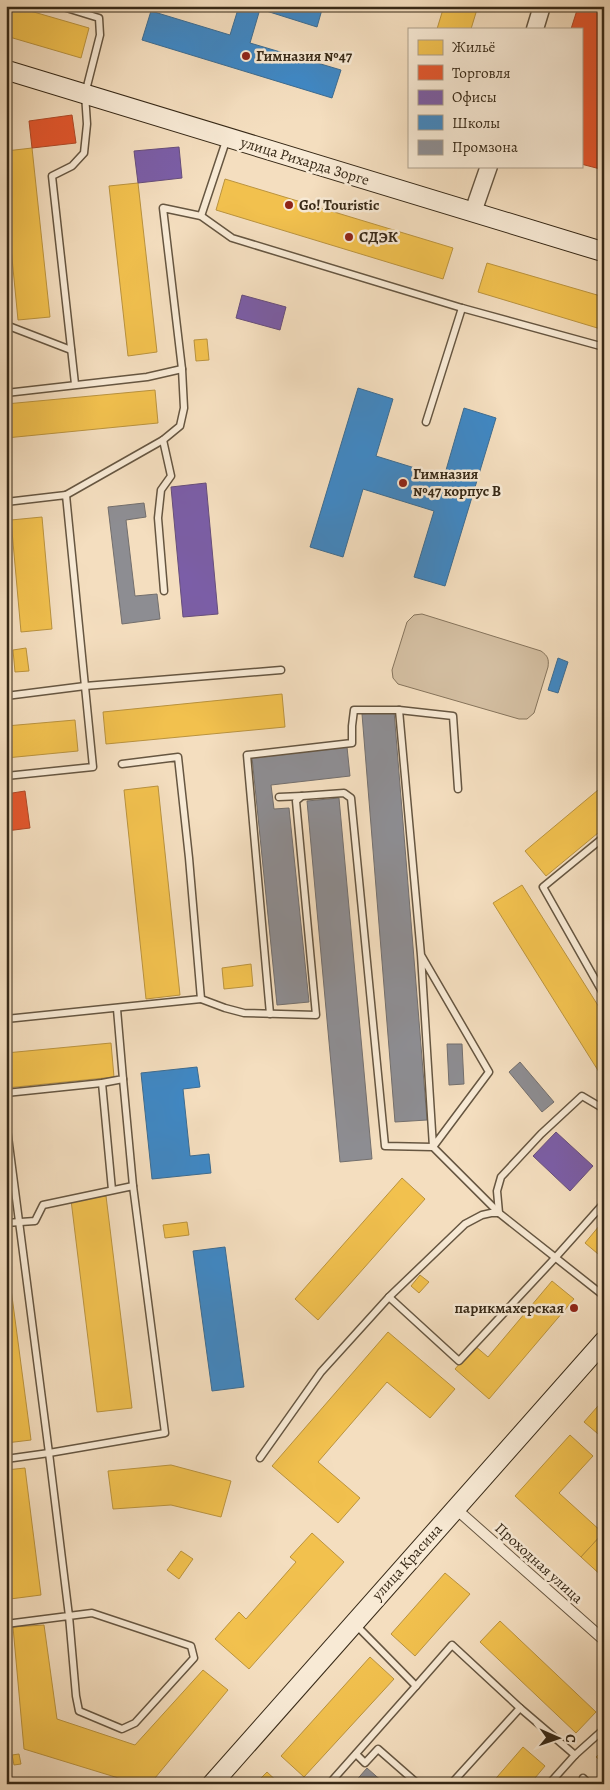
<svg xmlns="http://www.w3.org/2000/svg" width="610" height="1790" font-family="Alegreya,serif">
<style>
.green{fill:#d4bfa2;stroke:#86745c}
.homes{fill:#f2c14e;stroke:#ba933e}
.shops{fill:#e4572e;stroke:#b04927}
.offices{fill:#7b5ea7;stroke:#674e7c}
.schools{fill:#3f88c5;stroke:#3d6c91}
.industry{fill:#8d8d92;stroke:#736f6d}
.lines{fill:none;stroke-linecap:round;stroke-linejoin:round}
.service-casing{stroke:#665641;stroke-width:9}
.pedestrian-casing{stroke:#665641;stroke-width:12}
.tertiary-casing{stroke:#665641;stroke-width:19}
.secondary-casing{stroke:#372917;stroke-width:21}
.service{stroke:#f8ead5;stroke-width:6}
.pedestrian{stroke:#f8ead5;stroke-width:10}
.tertiary{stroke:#f8ead5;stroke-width:16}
.secondary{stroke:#f8ead5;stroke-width:19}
.poi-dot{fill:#8f2418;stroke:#f8ead5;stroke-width:2}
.labels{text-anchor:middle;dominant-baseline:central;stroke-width:5;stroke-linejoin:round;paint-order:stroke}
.poi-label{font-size:15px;font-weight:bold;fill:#372917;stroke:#f8ead5;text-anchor:start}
.street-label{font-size:15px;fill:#372917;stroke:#f8ead5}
</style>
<rect width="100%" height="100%" fill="#f4debf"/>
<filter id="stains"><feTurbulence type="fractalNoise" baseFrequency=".004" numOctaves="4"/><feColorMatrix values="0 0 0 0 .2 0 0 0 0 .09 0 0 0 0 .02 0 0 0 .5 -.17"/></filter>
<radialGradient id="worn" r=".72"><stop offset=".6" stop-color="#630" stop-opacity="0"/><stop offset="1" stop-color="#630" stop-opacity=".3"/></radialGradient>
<!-- green -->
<path class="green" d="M422 614 541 651C548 656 549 659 548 667L534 713 527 719H519L398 684 393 678 392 670 407 622 414 615Z"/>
<!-- homes -->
<g class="homes">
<path d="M6 6H13L89 28 81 58 6 36Z"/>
<path d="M444 6H478L471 29H437Z"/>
<path d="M32 148 50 317 18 320 6 196V151Z"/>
<path d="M225 179 453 248 443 279 216 210Z"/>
<path d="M138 183 157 352 128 356 109 186Z"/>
<path d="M487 263 604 297V330L478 292Z"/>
<path d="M207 339 209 360 196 361 194 340Z"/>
<path d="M155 390 158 423 6 438V404Z"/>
<path d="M42 517 52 629 21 632 11 520Z"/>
<path d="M26 648 29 671 15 672 13 650Z"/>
<path d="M282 694 285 727 106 744 103 712Z"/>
<path d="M75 720 78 751 6 758V726Z"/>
<path d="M604 785V828L546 876 525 851Z"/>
<path d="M158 786 180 995 146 999 124 790Z"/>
<path d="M522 885 604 1015V1080L493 903Z"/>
<path d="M251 964 253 986 224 989 222 968Z"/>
<path d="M111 1043 114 1077 6 1088V1053Z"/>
<path d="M402 1178 425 1199 318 1320 295 1299Z"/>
<path d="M106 1196 132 1408 97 1412 71 1200Z"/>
<path d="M604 1220V1259L585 1243Z"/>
<path d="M187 1222 189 1235 165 1238 163 1225Z"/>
<path d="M6 1251 31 1440 6 1443Z"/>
<path d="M420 1275 429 1282 419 1293 411 1286Z"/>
<path d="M552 1281 574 1299 489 1399 455 1369 475 1346 488 1357Z"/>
<path d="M388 1332 455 1389 430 1418 387 1382 318 1462 360 1498 338 1523 272 1466Z"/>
<path d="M604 1399V1439L584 1422Z"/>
<path d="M570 1435 593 1456 559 1493 603 1533 581 1557 515 1496Z"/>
<path d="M171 1465 231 1481 221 1517 171 1505 113 1509 108 1471Z"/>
<path d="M25 1468 41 1595 10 1599 6 1573V1470Z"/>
<path d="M312 1533 344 1562 249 1669 215 1639 239 1612 246 1619 296 1562 290 1557Z"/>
<path d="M603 1533 604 1534V1578L581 1557Z"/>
<path d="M181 1551 193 1559 179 1579 167 1570Z"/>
<path d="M445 1573 470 1594 415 1656 391 1634Z"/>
<path d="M500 1621 596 1712 576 1733 480 1642Z"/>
<path d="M44 1625 57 1719 135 1745 203 1670 228 1690 150 1784H138L24 1749 13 1627Z"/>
<path d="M370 1657 394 1679 304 1777 281 1756Z"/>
<path d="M523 1747 545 1766 530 1784H491Z"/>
<path d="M604 1749V1764L596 1757Z"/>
<path d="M19 1754 21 1764 14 1765 12 1755Z"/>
<path d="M267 1772 280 1784H255Z"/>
</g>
<!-- shops -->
<g class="shops">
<path d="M578 7 604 13V170L581 164V29H571Z"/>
<path d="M72 115 76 143 32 148 29 121Z"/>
<path d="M25 791 30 828 6 831V794Z"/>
</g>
<!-- offices -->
<g class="offices">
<path d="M179 147 182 178 138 183 134 151Z"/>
<path d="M242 295 286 307 280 330 236 318Z"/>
<path d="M206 483 218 614 183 617 171 487Z"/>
<path d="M556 1132 593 1166 570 1191 533 1156Z"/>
</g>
<!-- schools -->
<g class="schools">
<path d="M239 6H323L317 27 260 9 250 43 341 70 332 98 142 40 151 11 230 35Z"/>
<path d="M358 388 393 399 376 456 444 477 464 408 496 418 445 586 414 577 434 511 363 489 343 557 310 547Z"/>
<path d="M558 658 568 662 558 693 548 690Z"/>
<path d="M197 1067 200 1087 183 1089 190 1156 209 1154 211 1173 152 1179 141 1073Z"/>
<path d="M225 1247 244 1387 212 1391 193 1251Z"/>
</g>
<!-- industry -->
<g class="industry">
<path d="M144 503 146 517 126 520 135 596 157 594 160 619 122 624 108 507Z"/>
<path d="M394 711 427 1120 395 1122 362 714Z"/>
<path d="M347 747 350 776 271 785 274 809 289 808 309 1002 277 1005 252 757Z"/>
<path d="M339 798 372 1159 340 1162 307 801Z"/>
<path d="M447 1044H462L464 1084 449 1085Z"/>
<path d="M520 1062 554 1102 542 1112 509 1072Z"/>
<path d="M367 1768 384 1783 383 1784H353Z"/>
</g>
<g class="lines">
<!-- service casing -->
<g class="service-casing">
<g id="service">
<path d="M60 6 99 18 100 35 85 94 87 124 84 153 72 166 52 176 75 384"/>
<path d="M201 216 227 138"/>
<path d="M6 325 71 350"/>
<path d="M6 393 147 377 182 369"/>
<path d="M426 422 462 308"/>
<path d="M163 440 171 476 161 490 158 518 164 591"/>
<path d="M66 495 163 440 180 426 184 408 182 369 163 208 201 216 232 238 462 308 604 347"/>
<path d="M6 502 66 495 93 767 6 776"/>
<path d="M6 696 85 686 281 670"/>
<path d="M399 710 453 716 458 789"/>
<path d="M279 797 302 796"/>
<path d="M604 837 543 887 604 995"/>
<path d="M201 999 225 1008 244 1013 316 1015 296 801 302 796 344 793 351 798 385 1146 433 1147 499 1213"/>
<path d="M270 1014 247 755 352 743V726L354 710H399L421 955 433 1147 489 1072 421 955"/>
<path d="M6 1019 201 999 189 858 178 757 122 764"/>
<path d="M123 1079 133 1186"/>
<path d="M102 1083 112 1190"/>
<path d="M6 1093 102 1083 123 1079 117 1009"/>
<path d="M604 1109 582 1096 541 1134 501 1177 497 1191 499 1213 604 1296"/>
<path d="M6 1121 49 1453 69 1616 76 1696 79 1711 122 1729 135 1723 194 1658 191 1646 92 1613 6 1624"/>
<path d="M6 1223 35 1221 43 1205 133 1186 165 1433 49 1453 6 1459"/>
<path d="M389 1297 465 1224 482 1215 491 1213H499"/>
<path d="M260 1458 321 1372 389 1297 459 1361 555 1258 604 1203"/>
<path d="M356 1625 416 1686 452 1645 520 1708 575 1755"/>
<path d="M356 1754 365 1763 378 1749 418 1784"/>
<path d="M583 1778 589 1784"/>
<path d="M329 1784 416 1686"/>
<path d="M451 1784 520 1708"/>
<path d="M549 1784 575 1755 604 1729"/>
</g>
</g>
<!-- pedestrian casing -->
<g class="pedestrian-casing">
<path id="pedestrian" d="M455 1508 604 1640"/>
</g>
<!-- tertiary casing -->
<g class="tertiary-casing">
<g id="tertiary">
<path d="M535 29 542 6"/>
<path d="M473 212 489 166"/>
</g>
</g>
<!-- secondary casing -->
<g class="secondary-casing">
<g id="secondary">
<path d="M6 70 604 252"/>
<path d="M212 1784 604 1341"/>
</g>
</g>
<!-- service -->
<use href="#service" class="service"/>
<!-- pedestrian -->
<use href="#pedestrian" class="pedestrian"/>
<!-- tertiary -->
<use href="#tertiary" class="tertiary"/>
<!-- secondary -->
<use href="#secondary" class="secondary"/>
</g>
<!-- markers -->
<g class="poi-dot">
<circle cx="246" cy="56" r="5"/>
<circle cx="289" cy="205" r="5"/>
<circle cx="349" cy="237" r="5"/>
<circle cx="403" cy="483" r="5"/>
<circle cx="574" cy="1308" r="5"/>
</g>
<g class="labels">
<!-- poi labels -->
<g class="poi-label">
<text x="256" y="56">Гимназия №47</text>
<text x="299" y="205">Go! Touristic</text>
<text x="359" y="237">СДЭК</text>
<text x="413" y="474">Гимназия<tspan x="413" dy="17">№47 корпус В</tspan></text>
<text x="564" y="1308" text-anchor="end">парикмахерская</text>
</g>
<!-- street labels -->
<g class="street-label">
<text transform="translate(305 161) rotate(17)">улица Рихарда Зорге</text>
<text transform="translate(407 1562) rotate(-48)">улица Красина</text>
<text transform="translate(539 1563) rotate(42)">Проходная улица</text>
</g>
</g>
<!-- margin -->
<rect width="610" height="1790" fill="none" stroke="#f4debf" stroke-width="25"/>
<rect x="8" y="8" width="595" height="1775" fill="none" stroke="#372917" stroke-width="2.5"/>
<rect x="12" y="12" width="585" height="1765" fill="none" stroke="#372917"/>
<!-- legend -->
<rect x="408" y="28" width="175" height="140" fill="#f8ead5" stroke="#ab9d89"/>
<rect x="418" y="40" width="25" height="15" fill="#f2c14e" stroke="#ab9d89"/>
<text x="452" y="52" font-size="15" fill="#372917">Жильё</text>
<rect x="418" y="65" width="25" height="15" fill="#e4572e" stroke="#ab9d89"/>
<text x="452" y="78" font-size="15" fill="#372917">Торговля</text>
<rect x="418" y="90" width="25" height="15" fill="#7b5ea7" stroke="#ab9d89"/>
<text x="452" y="102" font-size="15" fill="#372917">Офисы</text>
<rect x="418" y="115" width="25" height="15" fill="#3f88c5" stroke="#ab9d89"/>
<text x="452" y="128" font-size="15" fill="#372917">Школы</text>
<rect x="418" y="140" width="25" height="15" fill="#8d8d92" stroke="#ab9d89"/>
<text x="452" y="152" font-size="15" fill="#372917">Промзона</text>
<!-- north arrow -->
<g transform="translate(558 1738) rotate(92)" stroke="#f8ead5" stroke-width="4" paint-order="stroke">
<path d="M0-4L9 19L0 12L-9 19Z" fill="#372917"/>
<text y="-8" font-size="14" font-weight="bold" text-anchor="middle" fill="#372917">С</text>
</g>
<rect width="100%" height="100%" filter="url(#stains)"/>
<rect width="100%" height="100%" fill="url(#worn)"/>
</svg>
